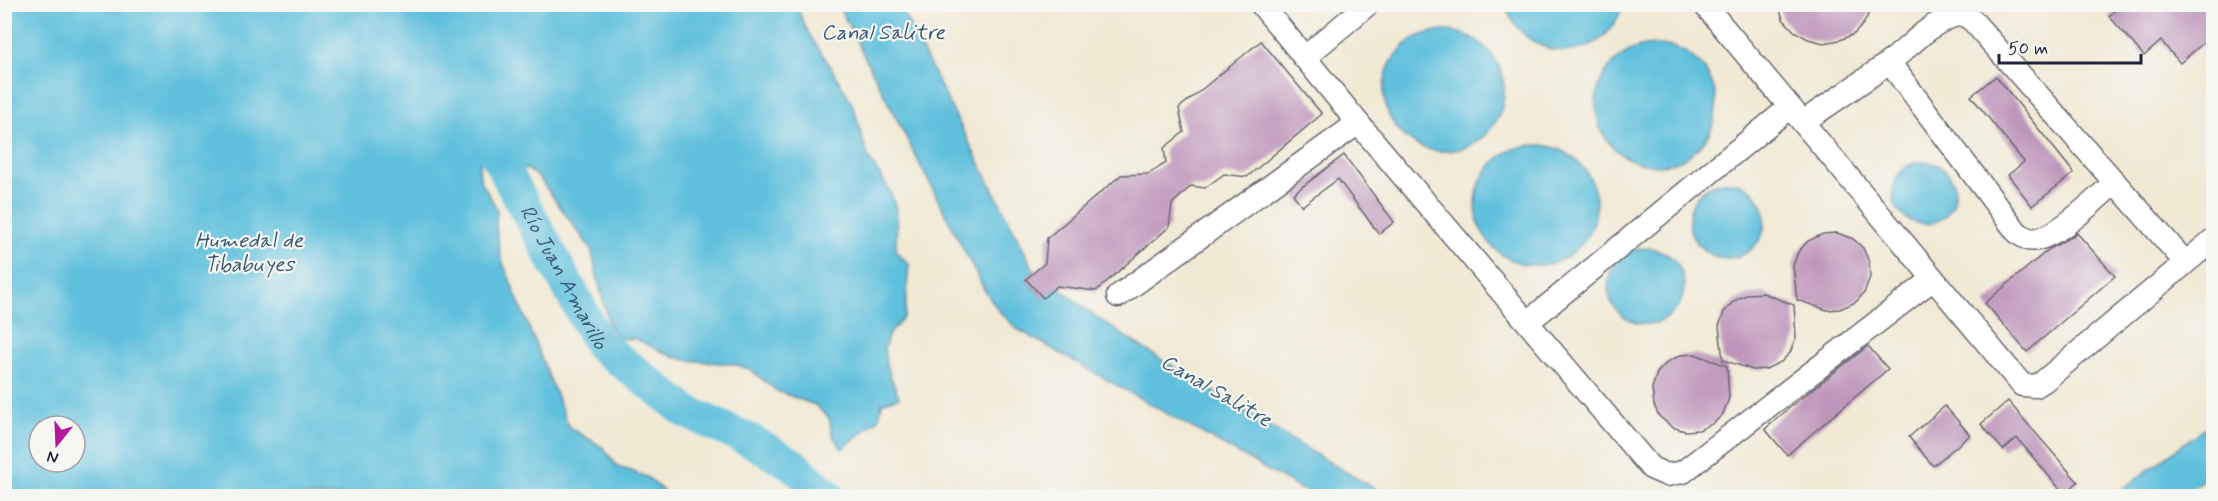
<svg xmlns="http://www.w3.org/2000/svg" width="2218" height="501" font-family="Mynerve,sans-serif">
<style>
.water{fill:#5fc0dd;stroke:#40718c;stroke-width:1.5;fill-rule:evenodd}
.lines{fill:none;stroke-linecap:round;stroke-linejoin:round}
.river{stroke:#5fc0dd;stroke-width:34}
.building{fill:#be96bb}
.minor-casing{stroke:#6a6871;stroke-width:25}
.minor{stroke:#fff;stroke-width:22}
.labels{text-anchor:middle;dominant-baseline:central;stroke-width:4.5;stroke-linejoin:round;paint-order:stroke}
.water-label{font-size:21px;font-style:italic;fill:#375974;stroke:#f6f6f2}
</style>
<rect width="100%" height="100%" fill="#f6f6f2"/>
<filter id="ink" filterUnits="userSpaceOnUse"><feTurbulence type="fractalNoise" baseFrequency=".0167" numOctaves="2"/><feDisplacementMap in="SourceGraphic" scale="12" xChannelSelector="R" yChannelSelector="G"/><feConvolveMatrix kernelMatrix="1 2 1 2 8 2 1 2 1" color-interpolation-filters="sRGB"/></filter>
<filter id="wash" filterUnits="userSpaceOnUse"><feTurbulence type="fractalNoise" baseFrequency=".008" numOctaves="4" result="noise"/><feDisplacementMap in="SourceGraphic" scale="24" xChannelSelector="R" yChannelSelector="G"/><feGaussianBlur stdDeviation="1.35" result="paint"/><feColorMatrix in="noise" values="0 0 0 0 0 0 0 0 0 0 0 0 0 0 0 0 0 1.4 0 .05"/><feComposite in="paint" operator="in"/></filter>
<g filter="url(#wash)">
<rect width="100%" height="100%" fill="#f1e9d4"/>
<!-- water -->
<g class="water">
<path d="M4 5H798C800 28 828 59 839 81 844 90 851 99 854 109 860 125 862 142 869 158 877 173 892 189 895 206 899 221 895 236 896 251L909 264 905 316 889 334 884 349 886 365 899 397 882 403 879 419 842 449 833 436 829 418 815 405 777 391 749 369 734 364 685 360 667 354 636 339 617 338 608 322 591 249 539 178 527 169 479 162 480 179 497 209 496 227 501 258 569 427 604 448 617 466 647 477 669 496H5ZM39 426H75V462H39Z"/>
<path d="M838 5H899L1035 272 1026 279 1043 298 1057 286C1102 325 1154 355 1205 386 1265 424 1326 461 1388 496H1313L1017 329 999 311 985 291Z"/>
<path d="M1505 5V4L1623 5C1603 68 1527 65 1505 5Z"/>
<circle cx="1444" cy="91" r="60"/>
<circle cx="1656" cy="105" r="60"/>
<circle cx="1536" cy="205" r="60"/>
<circle cx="1924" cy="193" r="31"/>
<circle cx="1727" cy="220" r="38"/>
<circle cx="1646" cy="286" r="38"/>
<path d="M2213 422V472L2181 496H2113Z"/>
</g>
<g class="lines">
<!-- river -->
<path class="river" id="s1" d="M477 124 495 152 600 345 687 412 751 441 792 464 828 496"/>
</g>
<g id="blocks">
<!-- building -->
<g class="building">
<path d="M1778 4H1873L1864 23 1854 34 1840 40 1824 43 1808 39 1794 31 1783 19Z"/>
<path d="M2122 4H2214V34L2180 63 2161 41 2144 56 2109 16Z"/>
<path d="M1261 41 1322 114 1247 177 1224 174 1205 188 1191 186 1172 204 1169 227 1096 291 1057 286 1043 298 1026 279 1045 263 1047 238 1121 175 1148 174 1166 163 1164 148 1184 132 1179 108Z"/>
<path d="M1996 76 2074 173 2032 206 2008 175 2024 162 1971 96Z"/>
<path d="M1344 155 1394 222 1379 234 1338 179 1302 206 1293 194Z"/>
<path d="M1837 233 1853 239 1863 248 1869 262 1870 277 1864 293 1856 302 1840 309 1827 310 1797 300 1793 266 1798 252 1808 241 1823 234Z"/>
<path d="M2077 233 2115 276 2027 352 1985 303 2048 250Z"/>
<path d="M1763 293 1794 305 1796 337 1790 353 1781 362 1766 369 1753 370 1723 360 1719 326 1724 312 1734 301 1748 294Z"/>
<path d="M1868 346 1888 369 1787 455 1765 429 1800 399Z"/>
<path d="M1695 354 1727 366 1729 398 1723 414 1714 423 1699 430 1685 431 1672 427 1659 416 1654 405 1652 388 1657 373 1667 362 1681 355Z"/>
<path d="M2008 401 2078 482 2064 494 2017 438 2003 450 1981 424Z"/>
<path d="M1945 406 1970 435 1933 466 1909 437Z"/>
</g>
</g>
</g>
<g filter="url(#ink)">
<use href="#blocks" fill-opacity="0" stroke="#6a6871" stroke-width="1.5"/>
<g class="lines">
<!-- minor casing -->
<g class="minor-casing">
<g id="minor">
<path d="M1261 4 1358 123 1651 468 1667 475 1683 472 1933 279"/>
<path d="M1704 4 2022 385 2036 386 2044 381 2214 239"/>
<path d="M1304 58 1368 4"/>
<path d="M1889 62 2016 231C2019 234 2024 237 2028 239 2051 245 2098 197 2115 182"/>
<path d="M1803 122C1831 103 1859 84 1887 64 1912 46 1931 19 1963 14L1973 21 2185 262"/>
<path d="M1118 296 1358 123"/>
<path d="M1528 322 1790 107"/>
</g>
</g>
<!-- minor -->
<use href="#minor" class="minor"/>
</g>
</g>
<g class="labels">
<!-- water labels -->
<g class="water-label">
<text x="883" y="33">Canal Salitre</text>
<text x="249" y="241">Humedal de<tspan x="249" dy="24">Tibabuyes</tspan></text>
<text stroke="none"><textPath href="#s1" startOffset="176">Río Juan Amarillo</textPath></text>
<text transform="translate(1216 391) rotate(30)">Canal Salitre</text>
</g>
</g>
<!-- margin -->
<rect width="2218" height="501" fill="none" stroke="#f6f6f2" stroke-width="24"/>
<!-- north arrow -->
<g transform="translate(57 444) rotate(198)"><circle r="28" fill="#f6f6f2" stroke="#a1a1a9" stroke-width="1.5"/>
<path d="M0-4.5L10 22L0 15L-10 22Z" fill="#b5179e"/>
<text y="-9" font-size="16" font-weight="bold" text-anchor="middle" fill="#22223b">N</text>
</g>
<!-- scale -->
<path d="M1999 54v9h142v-9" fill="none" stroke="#22223b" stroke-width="3"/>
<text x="2008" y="54" font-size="18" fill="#22223b" stroke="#f6f6f2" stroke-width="4.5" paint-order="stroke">50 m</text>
</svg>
